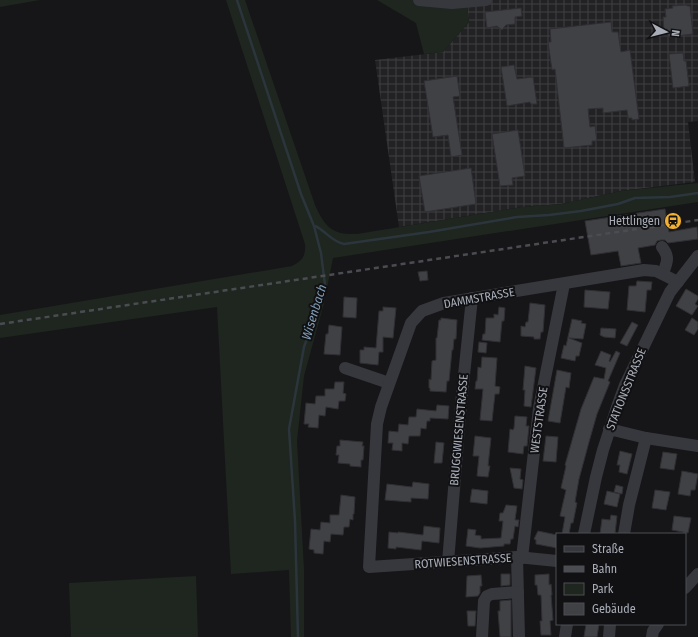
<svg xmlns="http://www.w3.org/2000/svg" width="698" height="637" font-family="'Fira Sans Condensed',sans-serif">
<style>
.industrial{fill:url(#industrial-grid)}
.green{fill:#1e261f}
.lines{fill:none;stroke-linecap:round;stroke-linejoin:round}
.stream{stroke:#2c353c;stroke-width:2.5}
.building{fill:#404145;stroke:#303034}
.minor{stroke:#37383d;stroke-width:12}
.rail{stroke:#4a4c52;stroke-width:2.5;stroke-dasharray:5 4;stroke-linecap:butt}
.labels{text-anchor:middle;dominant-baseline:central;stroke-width:4;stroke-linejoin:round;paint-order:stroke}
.poi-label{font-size:12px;fill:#a8adb8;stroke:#111113;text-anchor:end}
.street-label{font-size:12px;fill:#a8adb8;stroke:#111113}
.water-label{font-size:13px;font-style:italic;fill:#7f9bb3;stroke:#111113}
</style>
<defs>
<pattern id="industrial-grid" width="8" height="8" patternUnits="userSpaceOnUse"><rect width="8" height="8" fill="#222225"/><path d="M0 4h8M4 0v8" fill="none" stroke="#3f3f43"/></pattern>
</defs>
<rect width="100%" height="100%" fill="#161618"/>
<!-- industrial -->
<path class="industrial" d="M486 0H698V121L688 122 695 182 621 191 561 204 522 207 399 227 375 60 443 52 469 22 467 2Z"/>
<!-- green -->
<g class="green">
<path d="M0 0H40L0 7Z"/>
<path d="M226 0H245L315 205C325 227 332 235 357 234L522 207 561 204 621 191 698 183V202L333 258 324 303 304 376 297 441 304 569V637H291L289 570 231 574 217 307 0 338V315L292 266C302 261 306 256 305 244Z"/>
<path d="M377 0H419L467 2 469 22 443 52 424 54 416 23Z"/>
<path d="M196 576 198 637H71L69 583Z"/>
</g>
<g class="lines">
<!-- stream -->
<g class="stream">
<path d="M237 0 301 194 314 226 321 253 325 285 323 294 304 347 289 429 295 521 298 637"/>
<path d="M315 226C326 231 332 242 344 244L429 232 517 217 549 215 581 211 618 204 635 198 670 197 698 193"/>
</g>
</g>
<!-- building -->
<g class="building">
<path d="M687 5V6H690L693 34 668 37 667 29 664 30 663 17H666L665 9 673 8 672 6Z"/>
<path d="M521 8 522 16 515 17V24L506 25 502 30 497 26 487 28 485 12Z"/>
<path d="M611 22 612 32H618L621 52 630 50 639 119 632 120V118H628L627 110 603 113V108L588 109 590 127 595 126 597 141H592V145L564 148 555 69 552 70 548 42H551L550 29Z"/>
<path d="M683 53 684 61H686L689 86 673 88 669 54Z"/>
<path d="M514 65 517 79 533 77 537 104H531L530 102 507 106 501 67Z"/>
<path d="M457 76 460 96 453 97 462 155 451 157 448 135 433 137 424 81Z"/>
<path d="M518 130 525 176 512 178 513 185 500 186 492 134Z"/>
<path d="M471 168 476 204 425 212 419 176Z"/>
<path d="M665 209 669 232 697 227 698 239 668 243 665 240H661L657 241 655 245 638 248 641 263 621 266 618 251 591 255 585 221Z"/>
<path d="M427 271 428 280 420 281 418 272Z"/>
<path d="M637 281 652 282 651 290H647L645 312 627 310 629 286H636Z"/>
<path d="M686 289 698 296V299L695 304 698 306 692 315 676 306Z"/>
<path d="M585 290 610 292 608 309 584 307Z"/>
<path d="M344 297 357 298 356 318 343 317Z"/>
<path d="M530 303 545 305 543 332H541L540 339H534V337L521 336V326L525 327 526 322H528Z"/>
<path d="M383 307 396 308 393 338 383 337V352H379L378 365 360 363V350H364V347L376 348 379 311H383Z"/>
<path d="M499 307 505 308 504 321H502L500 342 482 340 483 334H485L486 318H494V314L498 315Z"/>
<path d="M441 318 457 320 456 339H454L453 350H452L449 381H447L446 392 430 391V388H429V379L431 380 432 361 436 360V338H437L439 320H441Z"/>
<path d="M692 318 698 322V329L694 335 685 330Z"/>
<path d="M572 319 582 321 581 323 586 324 583 339 569 338 582 343 579 356H576L575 361 561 358 564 345 566 346Z"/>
<path d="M632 322 638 325 627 346 620 343Z"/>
<path d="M329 325 342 327 340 355 324 354 326 334H328Z"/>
<path d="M601 328 616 329 615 338 604 337 600 335Z"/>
<path d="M479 342 487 343 486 353 478 352Z"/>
<path d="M601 351 611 355 609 361 610 362 616 351 620 353 608 381 610 382 597 414 589 442 579 479 575 502 577 503 573 523H571L569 534H562L565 517 560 516 566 490 561 488 566 466 565 465 581 409 594 377 604 379 606 368 595 365Z"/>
<path d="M482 357 497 358 495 386 500 387 499 394H495L492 421 480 420 483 389H475L476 381H477L478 367 481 368Z"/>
<path d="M525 366 536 368 531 407 524 406 525 390H523Z"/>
<path d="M557 370 571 373 569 388 566 387 560 423 548 421Z"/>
<path d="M335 382H344L343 393 346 394 345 401H339L338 409 326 407 325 416 319 415 318 428 308 427 309 424H304L306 403 315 404 316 396H325V389H334Z"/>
<path d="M437 405 449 406 448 419 430 418V421H427L426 429 421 428 420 436H409L408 444 402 443V451L392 450 393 443H388L389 431 398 432 399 424 408 425 409 417H416L417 409 436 411Z"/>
<path d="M515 416 527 417 526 426H529L527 446H524L523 454 508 452 510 429 513 430 514 428Z"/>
<path d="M475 436 491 438 488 466H490L488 477 477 476 479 456H473Z"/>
<path d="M546 436 558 437 556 462 543 461Z"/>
<path d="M340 440 363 442 362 446H364L363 460H361V467L350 466V464L338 463 339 455H336L337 446H340Z"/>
<path d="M436 442 444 443 442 463H434Z"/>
<path d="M620 451 632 454 627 474 619 472 620 465H617Z"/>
<path d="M663 452 677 454 674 470 660 468Z"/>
<path d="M510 468 521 469 520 479 523 480 522 489 514 488Z"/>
<path d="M682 471 698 474 695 490H691L690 496 678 494Z"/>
<path d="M413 482 429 484 428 499 411 498V502L385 500 387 484 412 487Z"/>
<path d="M616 485 623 487 622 494 614 492Z"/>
<path d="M472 489 488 491 487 504 470 502Z"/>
<path d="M655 490 670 492 666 510 652 508Z"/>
<path d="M607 491 620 494 617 507 604 504Z"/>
<path d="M341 495 355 497 354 514H353V520L350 519 349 527H344L343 535 331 534 330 542 324 541 323 554 314 553V550L309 549 311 529 320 530 321 522 330 523V515H339Z"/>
<path d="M506 505 517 506 515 520H519L518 527 515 526 513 539H511L510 544H504V546L480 548 466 546 468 529 476 530 475 535 481 536V539L501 538 503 521H499L500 513H503Z"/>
<path d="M611 515 617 516 615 534H600L602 519 610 520Z"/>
<path d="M674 516 691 518 688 533 672 530Z"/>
<path d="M424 526 440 528 439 543 422 541 421 550 396 547V549L388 548 389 532 398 533V532L423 535Z"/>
<path d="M538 531 557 535V548L536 544V540L534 539Z"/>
<path d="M501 574H510V585L501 586Z"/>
<path d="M549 574V585L551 584 552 595H551L553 620 550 621 551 635H541L540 621H542L541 595H538L537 585H535V575Z"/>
<path d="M481 575 482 586H480V593L478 596 466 597 467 576Z"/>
<path d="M511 600V637H500L498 611H500V601Z"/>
<path d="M467 611H476L475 626H468Z"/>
<path d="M586 624H599L597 637H584Z"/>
</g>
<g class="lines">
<!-- minor -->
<g class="minor">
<path d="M419 0 452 3 486 0"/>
<path d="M662 247C670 257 667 263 663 273"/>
<path d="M345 368 389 383"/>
<path d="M609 429 646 438 698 446"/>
<path d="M584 534 596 477 603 450 617 407 625 385 670 292 698 256"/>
<path d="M624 534 629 505 646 438"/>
<path d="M517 557 519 637"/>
<path d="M522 558 539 408 564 284"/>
<path d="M557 561 517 557 369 567 377 424 381 407 411 323 422 311 444 303 644 270 656 271 678 282"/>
<path d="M448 562 461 404 472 298"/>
<path d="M685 588 698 574"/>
<path d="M482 637 484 601 487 596 492 594 518 592"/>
<path d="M565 637 567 624"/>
<path d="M609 637 610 624"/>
<path d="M652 637 653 631 658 624"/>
</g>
<!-- rail -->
<path class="rail" d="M0 324 698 220"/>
</g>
<!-- icons -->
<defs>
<g id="station-disc" transform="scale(0.9)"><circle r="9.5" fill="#f2b134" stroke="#111113"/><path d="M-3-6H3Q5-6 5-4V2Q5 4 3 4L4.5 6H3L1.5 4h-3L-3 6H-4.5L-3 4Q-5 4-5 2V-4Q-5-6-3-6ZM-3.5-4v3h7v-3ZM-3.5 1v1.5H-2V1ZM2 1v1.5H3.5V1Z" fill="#111"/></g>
</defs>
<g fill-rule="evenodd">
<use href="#station-disc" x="673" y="221"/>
</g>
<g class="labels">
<!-- poi labels -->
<g class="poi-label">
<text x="660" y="221">Hettlingen</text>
</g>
<!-- street labels -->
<g class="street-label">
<text transform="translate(479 298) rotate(-10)">DAMMSTRASSE</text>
<text transform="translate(626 389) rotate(-68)">STATIONSSTRASSE</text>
<text transform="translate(539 420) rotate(-82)">WESTSTRASSE</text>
<text transform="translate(459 430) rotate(-85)">BRUGGWIESENSTRASSE</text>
<text transform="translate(463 561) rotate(-4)">ROTWIESENSTRASSE</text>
</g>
<!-- water labels -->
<g class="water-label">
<text transform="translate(314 312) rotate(-73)">Wisenbach</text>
</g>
</g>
<!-- legend -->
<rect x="556" y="533" width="130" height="92" fill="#111113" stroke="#4d4f55"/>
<rect x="564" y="546" width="20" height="6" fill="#37383d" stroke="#4d4f55"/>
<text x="592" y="553" font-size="12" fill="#a8adb8">Straße</text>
<rect x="564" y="566" width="20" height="6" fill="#4a4c52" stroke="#4d4f55"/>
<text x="592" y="573" font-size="12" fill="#a8adb8">Bahn</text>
<rect x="564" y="583" width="20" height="12" fill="#1e261f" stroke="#4d4f55"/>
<text x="592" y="593" font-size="12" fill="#a8adb8">Park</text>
<rect x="564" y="603" width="20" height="12" fill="#404145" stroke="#4d4f55"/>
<text x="592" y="613" font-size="12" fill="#a8adb8">Gebäude</text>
<!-- north arrow -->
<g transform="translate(666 32) rotate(97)" stroke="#111113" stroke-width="3" paint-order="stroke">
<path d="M0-3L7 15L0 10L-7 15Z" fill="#a8adb8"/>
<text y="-6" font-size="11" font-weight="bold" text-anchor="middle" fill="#a8adb8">N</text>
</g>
</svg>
